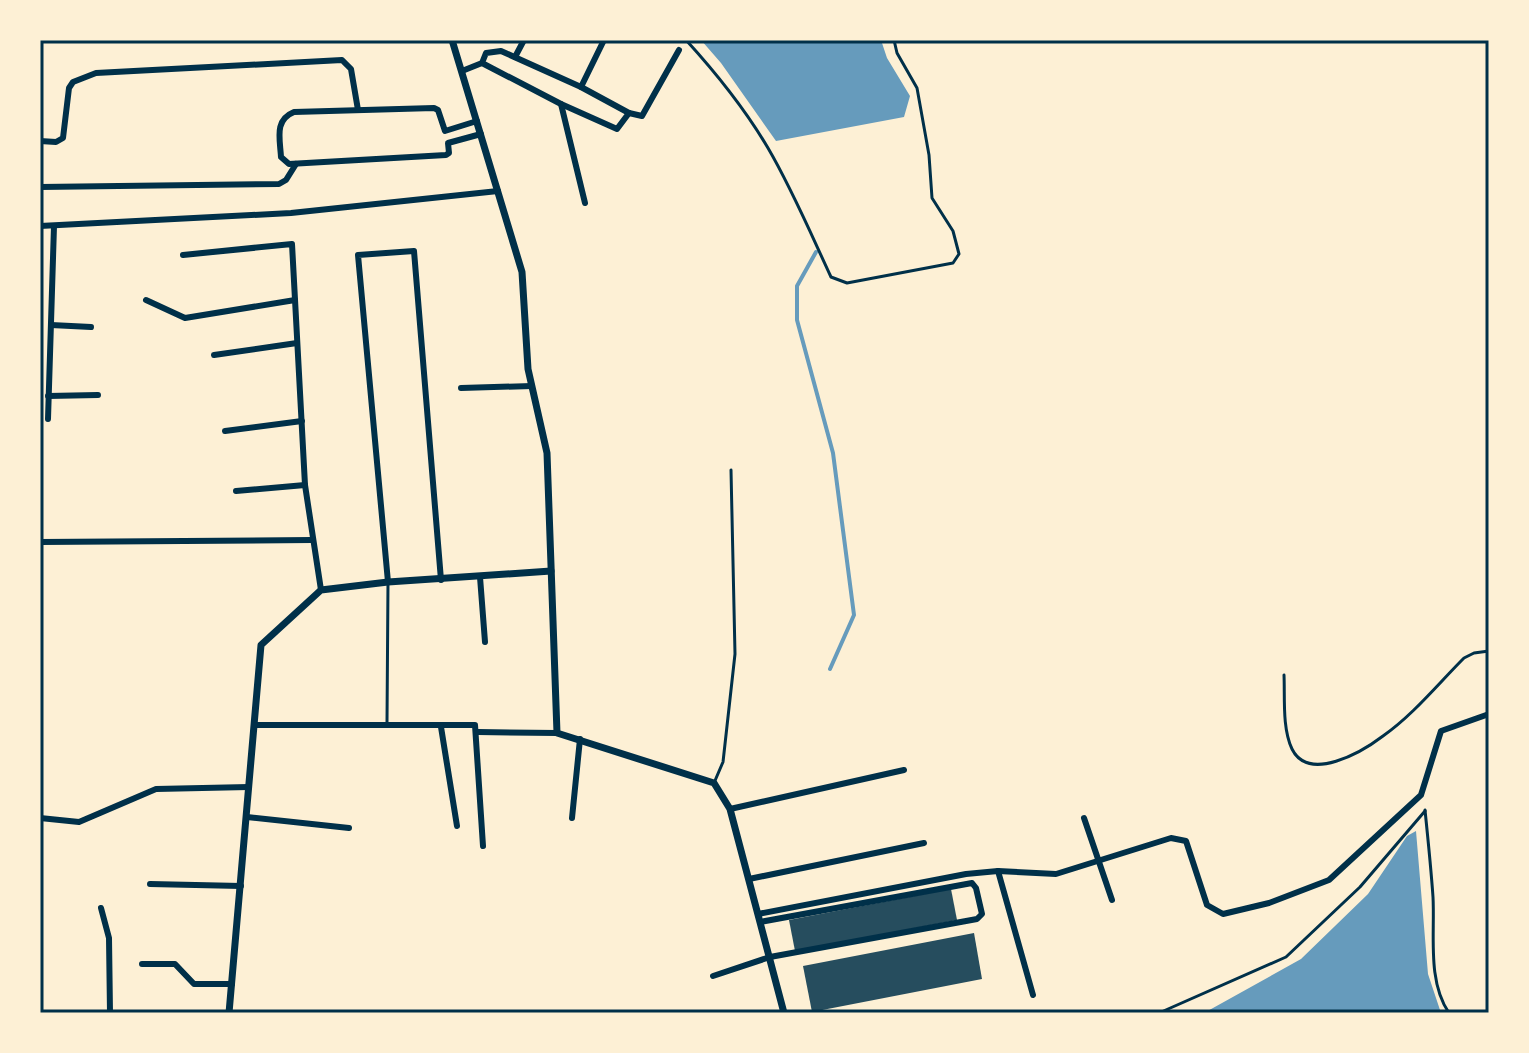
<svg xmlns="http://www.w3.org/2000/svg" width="1529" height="1053" font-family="'Noto Sans',sans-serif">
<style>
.water{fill:#669bbc}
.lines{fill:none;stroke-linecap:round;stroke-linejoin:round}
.stream{stroke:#669bbc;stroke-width:4}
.building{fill:#264d5e}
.path{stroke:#003049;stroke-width:3}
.service{stroke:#003049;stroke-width:3}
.minor{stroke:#003049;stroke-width:6}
.tertiary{stroke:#003049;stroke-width:7}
.neatline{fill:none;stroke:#003049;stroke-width:3}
</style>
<rect width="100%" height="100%" fill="#fdf0d5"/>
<!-- water -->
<g class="water">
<path d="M701 40H881L887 58 910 96 904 117 776 141 721 63Z"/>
<path d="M1416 831 1428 974 1441 1013H1204L1301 959 1368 894 1407 836Z"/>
</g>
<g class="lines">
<!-- stream -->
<path class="stream" d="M816 252 797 286V320L833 453 854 615 830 669"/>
</g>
<!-- building -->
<g class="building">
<path d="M951 889 957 920 795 951 789 920Z"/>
<path d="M974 933 982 979 812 1012 803 966Z"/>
</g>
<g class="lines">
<!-- path -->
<g class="path">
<path d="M686 40C717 74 745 109 768 148 792 189 811 234 831 277L847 283 953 263 959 254 953 231 932 198 929 155 917 88 897 53 894 40"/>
<path d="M1425 810C1428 839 1431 868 1433 897 1435 934 1427 981 1449 1013"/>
<path d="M1159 1013 1286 957 1360 887 1425 811"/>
</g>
<!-- service -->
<g class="service">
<path d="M1284 675C1285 697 1282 728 1292 749 1309 783 1362 752 1383 736 1413 715 1438 684 1464 658L1474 653 1489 651"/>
<path d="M387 722 388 582"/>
<path d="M714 783 723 762 735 654 731 470"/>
</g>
<!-- minor -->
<g class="minor">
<path d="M515 57 524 40"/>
<path d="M462 71 482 63 486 53 501 51 581 87 629 113 617 129 561 104 482 63"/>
<path d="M581 87 604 40"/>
<path d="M561 104 585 203"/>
<path d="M629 113 642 116 679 50"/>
<path d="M477 121 445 131 438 110 434 108 294 112C274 120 280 139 281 157L289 164 446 155 449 153 448 143 481 134"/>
<path d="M40 141 56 142 63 138 69 88 73 82 96 73 342 60 351 69 358 110"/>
<path d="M40 187 279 184 286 180 296 164"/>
<path d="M40 226 291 213 498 191"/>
<path d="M183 255 292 244 305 485 321 590"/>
<path d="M146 300 185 318 295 300"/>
<path d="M51 325 91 327"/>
<path d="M214 355 297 343"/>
<path d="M461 388 532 386"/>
<path d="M48 396 98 395"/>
<path d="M48 419 54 226"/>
<path d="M225 431 302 421"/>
<path d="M236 491 305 485"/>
<path d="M40 542 312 540"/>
<path d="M480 577 485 642"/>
<path d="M388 582 358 255 414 251 441 580"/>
<path d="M255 725H475L483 846"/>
<path d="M441 727 457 826"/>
<path d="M478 732 557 733"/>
<path d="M730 809 904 770"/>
<path d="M247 817 349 828"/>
<path d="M40 818 79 822 156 789 249 787"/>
<path d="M572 818 580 739"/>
<path d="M1084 818 1112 900"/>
<path d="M998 871 1033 995"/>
<path d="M749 879 924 843"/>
<path d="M150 884 241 886"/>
<path d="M101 908 109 938 110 1013"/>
<path d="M758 914 966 874 998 871 1056 874 1171 838 1186 841 1207 905 1223 914 1269 903 1329 880 1421 795 1441 731 1489 714"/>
<path d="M142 964H175L194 984H232"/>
<path d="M713 976 770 957 977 919 982 914 976 888 972 883 760 922"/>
</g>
<!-- tertiary -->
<g class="tertiary">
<path d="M452 40 522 272 528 369 547 453 557 733 714 783 730 809 784 1013"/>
<path d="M229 1013 261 645 321 590 388 582 551 571"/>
</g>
</g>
<!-- border -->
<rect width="1529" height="1053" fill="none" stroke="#fdf0d5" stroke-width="84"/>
<rect x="42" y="42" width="1445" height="969" class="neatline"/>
</svg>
